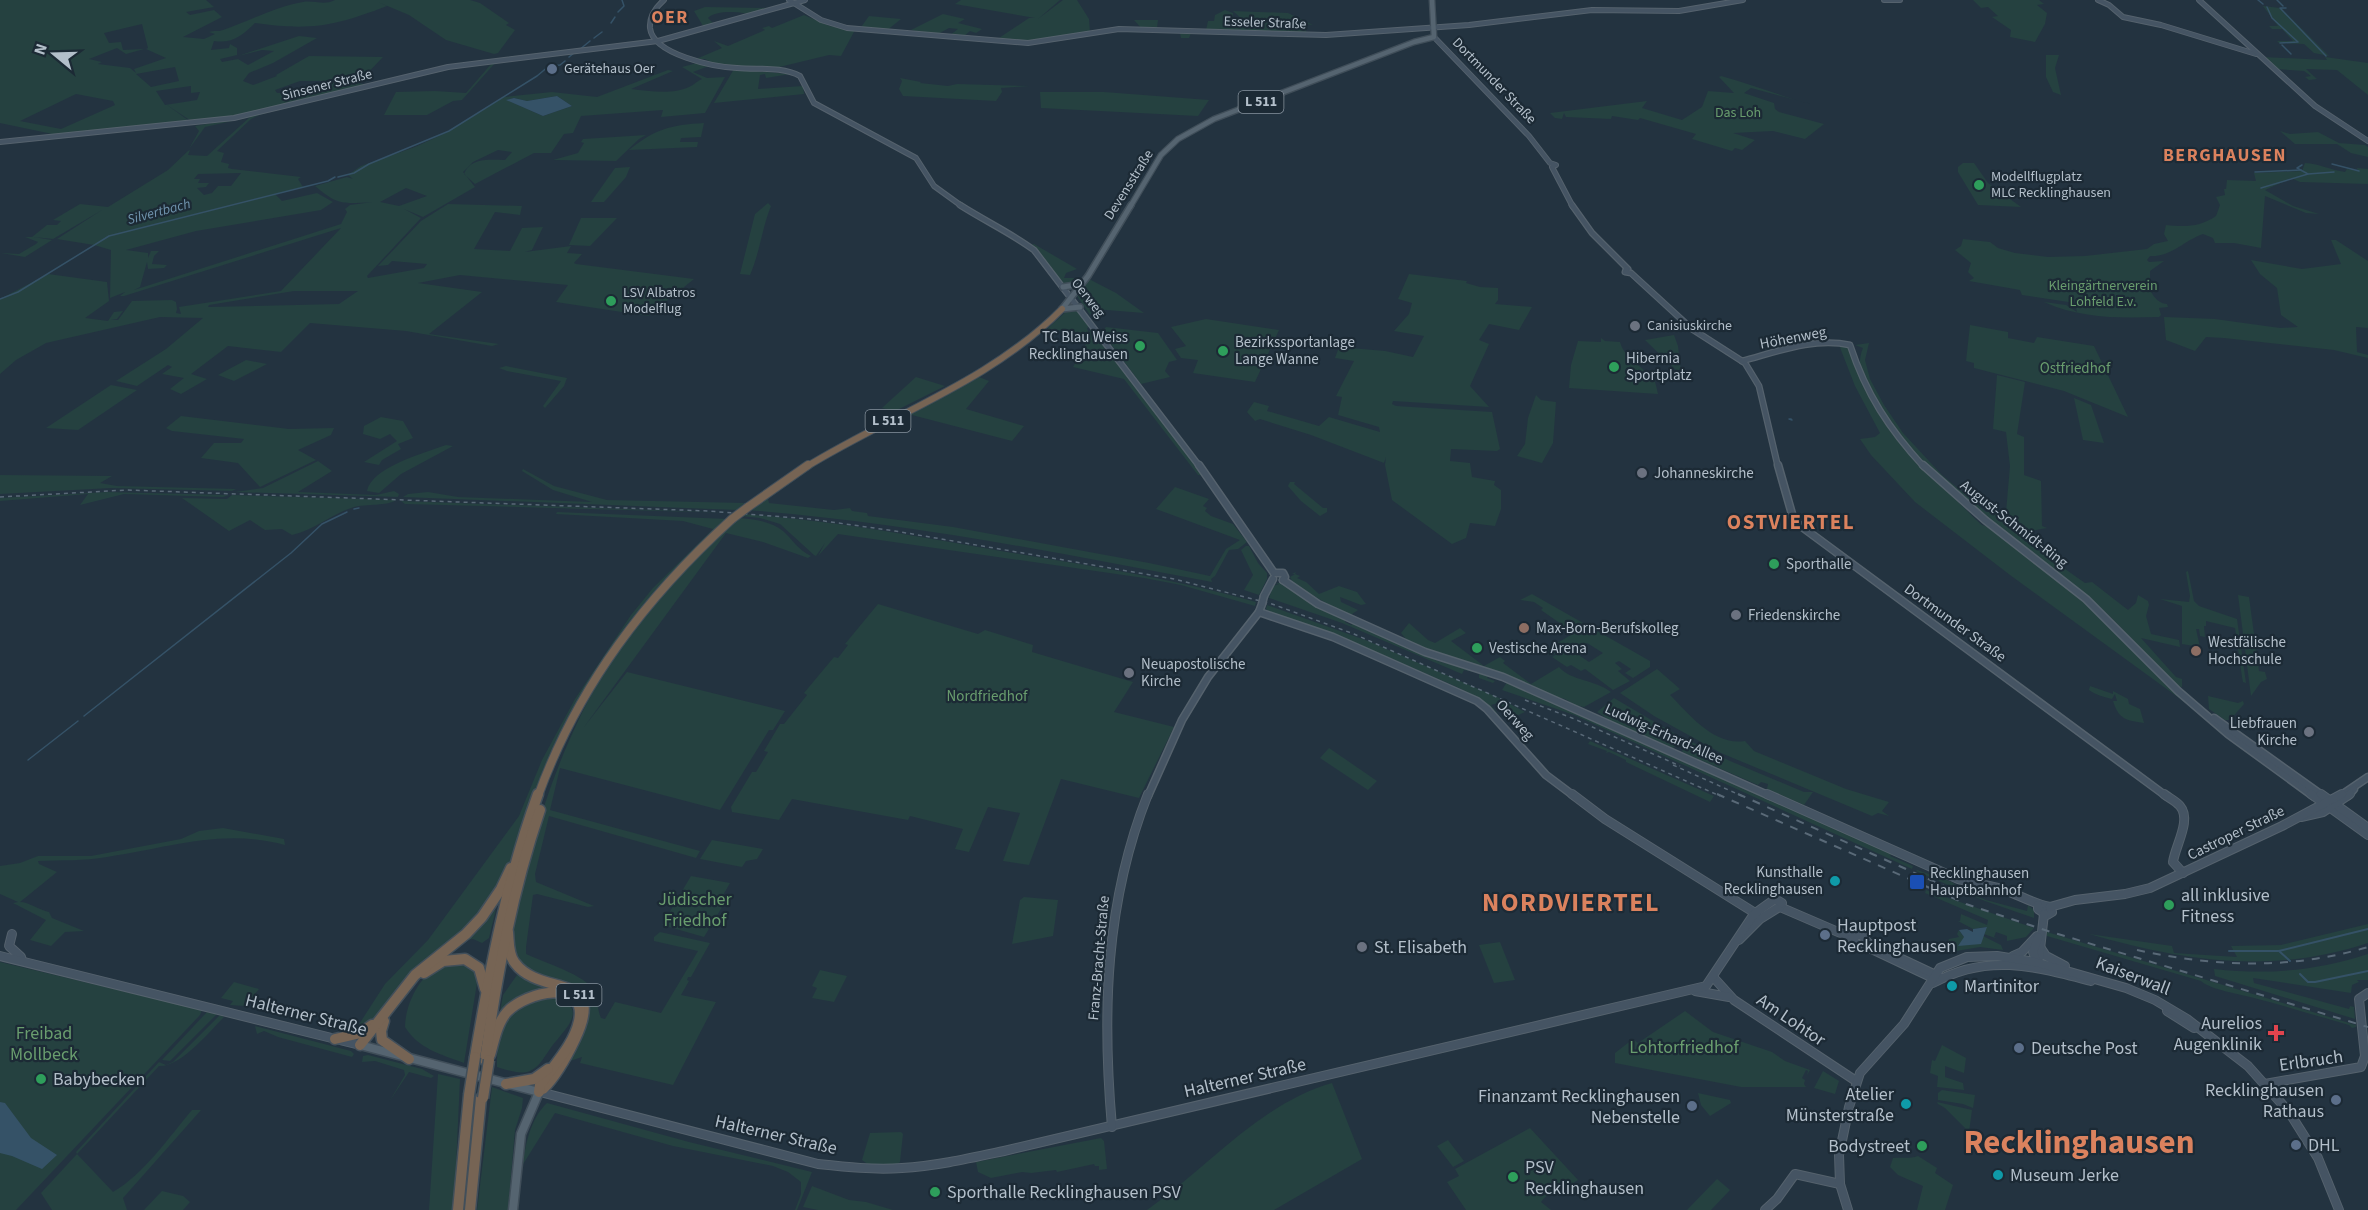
<svg xmlns="http://www.w3.org/2000/svg" width="2368" height="1210" font-family="'Source Sans 3',sans-serif">
<style>
.green{fill:#254140;fill-rule:evenodd}
.water{fill:#355267}
.lines{fill:none;stroke-linecap:round;stroke-linejoin:round}
.stream-far1{stroke:#355267;stroke-width:1.5}
.stream{stroke:#355267;stroke-width:2}
.secondary-far3-casing{stroke:#55626d;stroke-width:6}
.secondary-far2-casing{stroke:#55626d;stroke-width:7}
.secondary-far1-casing{stroke:#55626d;stroke-width:9}
.secondary-casing{stroke:#55626d;stroke-width:10}
.primary-far2-casing{stroke:#404e59;stroke-width:7}
.primary-far1-casing{stroke:#404e59;stroke-width:8}
.primary-casing{stroke:#404e59;stroke-width:11}
.highway-far2-casing{stroke:#424f5a;stroke-width:8}
.highway-far1-casing{stroke:#424f5a;stroke-width:10}
.highway-casing{stroke:#424f5a;stroke-width:13}
.secondary-far3{stroke:#455463;stroke-width:4}
.secondary-far2{stroke:#455463;stroke-width:4.5}
.secondary-far1{stroke:#455463;stroke-width:6}
.secondary{stroke:#455463;stroke-width:8}
.primary-far2{stroke:#556470;stroke-width:4.5}
.primary-far1{stroke:#556470;stroke-width:5}
.primary{stroke:#556470;stroke-width:8}
.highway-far2{stroke:#766454;stroke-width:6}
.highway-far1{stroke:#766454;stroke-width:8}
.highway{stroke:#766454;stroke-width:10}
.rail-far1{stroke:#596977;stroke-width:1.5;stroke-dasharray:4 4;stroke-linecap:butt}
.rail{stroke:#596977;stroke-width:2;stroke-dasharray:8 8;stroke-linecap:butt}
.secondary-bridge-casing{stroke:#55626d;stroke-width:9;stroke-linecap:butt}
.highway-bridge-far1-casing{stroke:#424f5a;stroke-width:10;stroke-linecap:butt}
.highway-bridge-casing{stroke:#424f5a;stroke-width:13;stroke-linecap:butt}
.secondary-bridge{stroke:#455463;stroke-width:6}
.highway-bridge-far1{stroke:#766454;stroke-width:8}
.highway-bridge{stroke:#766454;stroke-width:10}
.service-dot{fill:#5c6f8a;stroke:#1c2a35;stroke-width:2}
.leisure-dot{fill:#2e9e5b;stroke:#1c2a35;stroke-width:2}
.worship-dot{fill:#6b7280;stroke:#1c2a35;stroke-width:2}
.education-dot{fill:#8d6e63;stroke:#1c2a35;stroke-width:2}
.culture-dot{fill:#0f9aa8;stroke:#1c2a35;stroke-width:2}
.transit-dot{fill:#1a4fb4;stroke:#1c2a35;stroke-width:2}
.health-dot{fill:#e0444e;stroke:#1c2a35;stroke-width:2}
.labels{text-anchor:middle;dominant-baseline:central;stroke-width:4.5;stroke-linejoin:round;paint-order:stroke}
.far-street-label{font-size:14px;fill:#b3bfca;stroke:#1c2a35}
.far-poi-label{font-size:14px;fill:#b3bfca;stroke:#1c2a35;text-anchor:start}
.shield{fill:#1c2a35;stroke:#86929d;stroke-width:1.5}
.shield-label{font-size:14px;font-weight:bold;fill:#b3bfca}
.far-park-label{font-size:14px;fill:#699d6e;stroke:#1c2a35}
.far-water-label{font-size:14px;font-style:italic;fill:#7195af;stroke:#1c2a35}
.poi-label{font-size:15px;fill:#b3bfca;stroke:#1c2a35;text-anchor:start}
.street-label{font-size:15px;fill:#b3bfca;stroke:#1c2a35}
.park-label{font-size:15px;fill:#699d6e;stroke:#1c2a35}
.far-district-label{font-size:18px;font-weight:bold;letter-spacing:1.5px;fill:#db825e;stroke:#1c2a35}
.near-poi-label{font-size:18px;fill:#b3bfca;stroke:#1c2a35;text-anchor:start}
.near-park-label{font-size:18px;fill:#699d6e;stroke:#1c2a35}
.near-street-label{font-size:18px;fill:#b3bfca;stroke:#1c2a35}
.district-label{font-size:21px;font-weight:bold;letter-spacing:1.5px;fill:#db825e;stroke:#1c2a35}
.near-district-label{font-size:26px;font-weight:bold;letter-spacing:1.5px;fill:#db825e;stroke:#1c2a35}
.near-town-label{font-size:33px;font-weight:bold;fill:#db825e;stroke:#1c2a35}
</style>
<rect width="100%" height="100%" fill="#233340"/>
<!-- green -->
<g class="green">
<path d="M0 0H206L214 7 186 12 190 15 214 10 222 17 183 37 204 39 215 34 209 32C214 30 218 32 223 30 249 21 275 7 303 2 314 0 324 6 335 0H470L480 3 509 23 506 25 515 30 498 53 494 54 446 40 409 15 378 2 387 6C335 26 311 31 255 23 243 35 232 44 214 41L211 50 229 48 230 44 237 48V55L220 59 222 62 238 59 248 65 274 51 262 50 238 56 299 36 317 38 273 63 249 73 243 81 253 85 277 76 276 75 309 56 383 57 358 83 368 85 247 115 194 123 167 105 192 123 62 136 0 123ZM142 24 148 48 146 49 166 58 134 69 136 73 130 68 98 64 102 62 89 59 117 48 126 54 144 49 123 50 121 42 109 43 104 33ZM175 67 179 81 151 87 136 74ZM300 81H324L303 93H277L275 90ZM191 86V93L200 92 197 100 165 105 156 91ZM76 94 113 101 115 105 61 129 20 121Z"/>
<path d="M961 0H1060L1038 19 1063 0H1077L1089 19 1090 33 1032 42 996 40 1029 18H1035L955 4Z"/>
<path d="M1973 0H2039L2044 4 2037 5 2047 13 2045 24 2035 42 2010 37 2011 30 1992 17 1998 16 1988 7 1981 8Z"/>
<path d="M2263 6 2288 9H2282L2329 56 2314 53 2304 44 2279 43 2277 41H2293L2282 29H2272L2269 26H2278Z"/>
<path d="M705 7 772 8 752 16C743 11 715 10 708 18L716 26 707 28 703 26 694 11Z"/>
<path d="M1225 10 1233 13V21L1245 22 1233 11 1288 13 1313 25 1306 24V32H1321L1316 34 1191 33 1189 38H1181L1180 33 1143 30 1134 20H1158L1157 28 1206 30 1208 21H1214L1215 15Z"/>
<path d="M943 14 965 19 958 23 982 29 976 33 970 31 963 37 949 36 958 29 949 28 936 35 911 30Z"/>
<path d="M804 15 830 26 855 30 841 56 829 55 771 69 717 65 705 59H696L722 48 714 41 728 46 765 30 762 28 769 26 772 28Z"/>
<path d="M869 16 901 19 886 31 859 30Z"/>
<path d="M2046 55H2059L2055 68 2061 95 2053 92 2046 77Z"/>
<path d="M2263 57 2327 60 2325 57 2368 63V95L2337 70 2306 69 2317 79 2309 80 2305 77 2311 76 2304 71 2277 69Z"/>
<path d="M522 59 496 62 462 100 453 101 427 115H384L396 92 435 91 466 93 492 63 432 72 259 115 251 119 217 151 224 153 221 162 229 164 228 168 232 169 301 177 298 179 303 187 275 194 282 201 317 193 333 202 321 210 196 231 126 250 148 253V258L151 251H159L154 256 152 264 167 265 164 268 148 269 147 262 140 287 134 290 341 224 347 212 345 209 350 205 373 202C341 204 338 205 315 186L347 177 353 179 348 175 361 166 415 147 450 131 504 97 552 92 597 97 668 70 673 71 631 89C649 91 672 95 689 87 694 85 697 81 702 79L682 67 697 63 709 66 693 72 707 78 725 77 705 113 661 117 663 110 581 116 573 133 564 134 551 153H534L475 184 464 174C471 157 489 160 505 160L512 152 498 150 473 162 463 172 475 187 423 217 404 209 421 218 367 276 368 278 424 268 427 264 392 261 388 265 378 266 421 221 448 204 522 206 520 215 495 212 474 249 510 251 522 228 543 227 532 250 525 252 571 246 567 253 582 254 574 263 576 264 694 279 648 316 556 302 568 285 460 275 418 283 482 292 429 334 499 344 492 346 406 331 310 323 281 352 228 346 191 374 207 379 181 394 170 389 184 378 162 374 172 367 168 365 137 386 116 381 166 349 203 318 160 317 46 343 16 360 0 374V299L48 274 107 282 109 301 85 318 108 321 114 312 123 311 117 319 111 320H118L132 301 172 300 176 302 177 309 176 313 181 314 179 307 281 291 341 228 124 296H120L125 292 110 298 111 250 94 245 57 239 102 210 53 239 34 237 52 240 25 257 1 253 19 254 36 244 38 242 25 237H32L47 225H57L61 221 53 220 80 204 108 207 168 170 188 151 190 150 188 155 207 156 250 117 205 127 189 149 199 131 195 126 251 116 434 70ZM557 96 572 106 543 116 507 100 514 98 527 101ZM241 173 231 186H218L212 193 204 195 197 188 206 187 209 183H198L200 179H194L198 174ZM406 188 427 196 399 206 380 202ZM294 291H358L339 304 208 307 209 305Z"/>
<path d="M734 69 788 74H790L766 78 765 74 760 75 758 89 803 86 804 94 714 103Z"/>
<path d="M1721 76C1751 84 1780 96 1811 104L1751 88 1744 93 1774 103 1775 109 1779 112 1824 124 1805 139 1773 131 1733 133 1755 140 1742 150 1735 148 1732 151 1692 139 1696 134 1640 118 1638 120 1612 116 1611 119 1566 117 1564 113 1562 119 1555 118 1550 113 1647 101 1642 108 1682 120 1702 107 1708 91 1734 93 1719 77Z"/>
<path d="M900 78 921 82 920 83 948 86 957 84 1029 86 1001 88 1002 92 996 101 903 96 899 89 902 81Z"/>
<path d="M1040 92H1104L1209 100 1198 116 1041 108Z"/>
<path d="M704 123 701 137 681 138 680 142H698L697 147 629 150C655 129 670 125 704 123Z"/>
<path d="M2280 131 2290 134 2318 132 2339 143 2365 145 2368 147V157L2351 153 2337 144H2295Z"/>
<path d="M646 135 639 139 616 161 553 160 578 153 584 143 581 142 583 139Z"/>
<path d="M1963 163H1974L1988 183 2021 207 1978 205 1958 172V167Z"/>
<path d="M2305 163C2320 164 2331 170 2345 172L2347 169 2358 171 2357 168 2368 169V184L2300 182 2291 178 2265 190 2293 206 2319 214 2306 213 2265 196 2261 248 2234 243H2215L2213 238 2203 234C2183 241 2172 257 2150 256L2147 260 2149 262 2164 261 2150 271V282L2146 284C2152 292 2155 303 2167 304L2168 307 2159 308 2161 315 2159 317C2119 318 2082 319 2044 302L2066 305 2077 312 2075 303 2022 295 2020 290 1969 281 1974 278 1968 272 1971 263 1955 250 1961 246 1963 239 1990 242 1998 248 2015 253 2048 257 2085 256 2147 249 2154 244 2168 241 2164 234 2166 225C2185 227 2200 227 2216 216L2220 205 2216 197 2225 195 2224 189H2226L2227 180 2256 181 2254 173 2302 171Z"/>
<path d="M630 167 626 177 604 202H591L615 168Z"/>
<path d="M768 203 771 206C762 228 760 252 750 275L740 274 755 214Z"/>
<path d="M581 218H617L590 246 569 245Z"/>
<path d="M2331 240H2336L2368 261V328L2356 327 2357 352 2368 355V358L2334 350 2224 338 2206 337 2195 351 2166 340 2164 317 2215 319 2280 328 2298 327 2281 315 2277 288 2260 274 2251 260 2302 269 2341 264Z"/>
<path d="M1034 244 1077 269 1066 273 1064 278H1081L1075 285 1066 286 1031 245Z"/>
<path d="M1409 274 1467 281 1466 283 1480 287 1498 288V300L1495 304 1532 307 1519 330 1489 324 1479 340 1489 344 1470 386 1489 407 1393 401 1392 404 1396 406 1492 412 1500 449 1497 451 1451 449 1450 461 1470 463 1472 477 1495 481 1494 485 1501 490V509L1495 526 1470 523 1466 538 1452 544 1392 500 1385 465 1386 457 1384 463 1311 435 1260 419 1255 421 1247 412 1254 402 1269 406 1267 411 1319 426 1329 417 1380 432 1379 427 1338 415 1342 397 1336 396 1354 361 1335 358 1339 347 1385 351 1413 357 1424 336 1394 331 1409 314 1412 303 1398 299Z"/>
<path d="M1089 279 1116 293 1144 313 1094 309 1090 315 1077 296Z"/>
<path d="M1069 309H1076L1089 327 1087 328 1089 333 1091 329 1206 476 1198 475 1124 379 1073 367 1086 344 1089 334 1047 329Z"/>
<path d="M1206 319 1279 330 1255 382 1193 373 1198 360 1181 358 1175 349 1186 346 1171 327Z"/>
<path d="M1970 325 2008 332V338L2034 343 2037 337 2094 346 2128 417 2064 391 1974 368V363L1966 361Z"/>
<path d="M1106 327 1158 333 1177 360 1169 362 1165 371 1170 377 1141 384 1102 332Z"/>
<path d="M1674 335 1678 346 1681 372 1677 371 1645 340Z"/>
<path d="M1601 338 1605 341 1620 342C1625 360 1643 366 1654 380 1656 383 1657 390 1658 394L1569 388 1571 365 1578 341 1601 342Z"/>
<path d="M1869 343 1865 360 1870 379 1884 405 1903 433 1942 475 1986 512H2006L2010 466 2006 432 1993 429 1997 375 2025 382 2017 434 2024 437V475L2041 481 2042 526 2047 528 2026 532 2021 538 2085 583 2092 582 2128 610 2136 603 2138 595 2148 601 2149 605 2146 616 2151 634 2179 640 2180 647 2141 638 2176 677 2182 679V687L2176 686C2148 658 2123 627 2093 601 2017 535 1916 484 1870 390 1862 374 1856 365 1863 348L1855 345Z"/>
<path d="M1839 345 1849 348C1871 420 1908 451 1959 503 1967 510 1973 518 1982 525L1989 527 2095 610 2201 714 2010 575 1915 502 1871 455 1860 439 1875 437 1880 433 1855 386Z"/>
<path d="M246 360 267 364 234 381 218 375Z"/>
<path d="M506 366 567 378 564 386 545 408 543 406 561 381 507 371 499 368Z"/>
<path d="M916 377 945 386 895 411 882 408Z"/>
<path d="M979 377 989 381 966 409 1024 426 1012 441 908 414Z"/>
<path d="M111 385 137 390 78 430 46 428Z"/>
<path d="M1536 395 1541 400 1556 402 1553 443 1542 463 1517 456 1525 444 1528 418Z"/>
<path d="M2074 398 2091 405 2104 443 2083 440Z"/>
<path d="M181 416 289 429 334 428 331 435 298 450 316 460 260 487 238 463 201 458 214 443H241L244 439 172 431 166 428Z"/>
<path d="M381 417 403 421 413 438 398 444 401 449 382 460 379 465 364 462 397 441 390 434 380 439 363 434 364 426Z"/>
<path d="M864 437 826 458 772 496 768 499 769 503 834 510 850 508 852 511 867 513 868 516 953 527 1149 563 1210 576 1226 549 1240 540 1156 509 1175 487 1209 499 1203 506 1207 508 1205 511 1211 516 1233 524 1247 542 1238 549 1229 550 1215 576 1211 579 1212 582C1059 553 904 522 747 510L826 456Z"/>
<path d="M446 445 453 446 401 474 379 493 367 491C372 467 424 453 446 445Z"/>
<path d="M318 461 332 471 298 492 376 495 394 491 399 494 398 497 235 492 263 488Z"/>
<path d="M523 469 554 486 607 500 745 503 737 510 403 497 408 494 428 492 458 497 592 502 553 490 522 471Z"/>
<path d="M0 475 112 476 100 483 117 486 236 489 232 491 111 488 0 494Z"/>
<path d="M1290 482H1295L1294 484 1323 508H1327V512L1320 516 1301 501 1288 486Z"/>
<path d="M107 492 229 495 223 497 124 494 80 505 88 494 0 501V498Z"/>
<path d="M232 495 396 500C389 506 365 504 354 507 331 514 315 530 292 535L282 529 265 530 250 520 229 531 182 498 227 499Z"/>
<path d="M401 501 708 512 735 513 405 504Z"/>
<path d="M557 512 728 519 652 594 625 627 589 682 543 770 509 868 477 919 409 976 368 1025 360 1030 356 1029 385 984 428 940 519 816 542 760 575 699 631 615 653 588 713 529 683 521 556 514Z"/>
<path d="M743 514C830 520 915 536 1001 551 1087 565 1172 578 1256 602L1255 606 1181 585 1144 578 838 534 818 556 825 543 816 556 814 555 780 524 760 518 741 516Z"/>
<path d="M738 518C753 519 771 521 783 531 793 540 798 550 811 556L808 558 763 542 726 533 584 727 627 672 785 711 773 730H769L720 810 560 768 550 810 700 851 696 858 549 816 535 874 536 882 594 906 588 907 537 894 533 895 526 947V954C543 962 586 975 594 991 598 999 597 1009 601 1018L605 1019 615 1002 661 1013 698 951 654 941V937L660 932 710 943 691 977H688L687 980 689 981 681 995 716 1002 673 1085 580 1063 582 1057 570 1061 569 1059C578 1043 593 1021 586 1003 575 995 564 987 552 980 541 972 524 974 518 960 505 934 518 901 525 875 551 763 599 659 676 573 694 553 718 536 738 518Z"/>
<path d="M1246 546H1249L1258 563 1267 573V579L1259 595 1244 590 1253 575 1241 550Z"/>
<path d="M2188 571 2194 601 2199 606 2237 619 2246 683 2243 682 2242 677 2235 628 2206 621V626H2204L2205 637 2200 636 2199 629H2196L2200 647 2182 644V606L2160 599 2189 602 2190 596 2186 572Z"/>
<path d="M1296 572 1295 574 1300 576 1297 578 1306 582 1319 594 1339 586 1357 592 1366 604 1361 605 1340 597 1341 602 1358 610 1349 616 1307 593 1338 610 1290 582 1292 581 1290 577 1295 574H1292Z"/>
<path d="M1274 583H1283L1281 584 1317 607 1346 620 1345 622 1351 625 1354 623 1438 661 1489 675 1487 678 1495 681 1493 683 1479 678V673L1464 670 1462 674 1342 623 1269 598 1273 586 1279 584Z"/>
<path d="M1532 594 1650 661V667L1633 678 1625 673 1631 669 1619 661 1615 663 1622 669 1618 671 1630 681 1613 690 1585 669 1581 671 1571 665 1567 667 1552 657 1568 648 1589 662 1603 653 1587 643 1575 650 1568 646 1551 656 1541 650H1546L1574 633 1541 610 1543 608 1534 602 1520 600Z"/>
<path d="M2238 595 2249 597 2259 671 2265 672 2267 679 2261 682 2251 696Z"/>
<path d="M878 604 978 634 985 630 1033 645 1032 652 1133 682 1114 712 1174 727 1139 798 1061 779 1029 865 1003 861 1020 813 988 807 969 852 955 849 963 829 910 816 908 820 792 799 779 820 732 812 731 807 752 772H756L768 752 764 751 780 724H784L807 695 804 693 834 657 838 658 848 645 845 644Z"/>
<path d="M1267 605 1368 641 1497 697 1525 712 1514 717 1498 703 1491 705 1503 721 1479 698 1457 687 1346 639 1270 612 1266 609Z"/>
<path d="M1409 623 1428 640 1435 643 1460 628 1466 633 1451 641 1484 666 1500 657 1505 661 1503 663 1531 684 1559 667C1571 681 1596 680 1611 692L1584 707 1575 705 1565 699 1538 692 1496 671 1432 651 1406 639 1401 633Z"/>
<path d="M1657 669 1680 689 1670 695C1690 715 1714 746 1745 741L1754 751 1846 789 1889 802 1882 811 1889 816 1878 813 1872 816 1721 753 1654 716 1620 693Z"/>
<path d="M1507 682 1892 853 1890 856 1913 866 1912 869 1574 715 1502 690Z"/>
<path d="M2090 686 2113 694V691L2128 699 2129 704 2140 709 2144 723C2126 720 2119 720 2113 701H2117L2115 694 2112 699C2104 697 2096 695 2089 690Z"/>
<path d="M2208 696 2238 703 2243 701 2244 704 2230 720H2225L2209 709Z"/>
<path d="M1614 698 1670 731 1730 761 1804 792H1813L1804 805 1767 789 1768 784 1761 782 1758 785 1682 752 1683 747 1677 745 1673 748 1614 723 1597 712Z"/>
<path d="M1590 741 1714 796 1710 802 1626 762V760L1609 752 1606 753 1607 751 1588 744Z"/>
<path d="M1329 748 1377 781 1368 790 1320 758Z"/>
<path d="M223 828 284 839 285 845C222 828 169 848 107 857 84 861 61 860 38 861L39 864 57 872 20 902C29 902 39 910 49 912L52 918 84 931 65 932 51 946 30 940 46 920 13 903 18 902 0 894V866L20 863 38 856H91L181 839 199 831Z"/>
<path d="M712 840 763 849 757 859 746 861 742 867 700 859Z"/>
<path d="M1917 870 1952 882 1963 891 1986 900 2027 911 2028 905 2034 910V918L1985 901 1916 871Z"/>
<path d="M691 876 730 883 722 897 727 899 704 937 662 925Z"/>
<path d="M1926 890 2034 928 2026 937 2007 941V936L1996 932 1994 937 1998 939 1984 934 1986 927 1973 929 1958 921H1960L1961 914 1987 925 1988 920 1925 893Z"/>
<path d="M1024 897 1058 900 1053 936 1012 944 1020 900Z"/>
<path d="M496 909 489 938 482 943 473 939 461 941 474 932Z"/>
<path d="M2368 924V943C2272 975 2183 961 2089 934L2172 946 2174 953 2237 957 2231 946 2281 945Z"/>
<path d="M1959 930 1964 937 1980 942 1983 936 2001 945 2003 950 1980 947 1956 951 1946 944 1949 939 1959 937 1957 934Z"/>
<path d="M2047 932 2356 1025V1027L2352 1028 2349 1025C2317 1016 2286 1006 2254 998 2240 994 2211 990 2201 981L2047 936Z"/>
<path d="M1500 942 1515 980 1494 983 1479 945Z"/>
<path d="M2368 954V980H2357L2359 982 2352 985 2351 993 2253 978 2254 983 2349 1009 2350 1006 2354 1007 2355 1019 2215 976 2214 969C2269 975 2315 971 2368 954Z"/>
<path d="M0 962 202 1010 200 1015 16 1210H0Z"/>
<path d="M460 964 475 971 478 977 464 1063C440 1054 419 1049 405 1027 405 1006 419 974 441 966 446 964 454 964 460 964Z"/>
<path d="M820 970 847 976 834 1002 812 998 817 988 812 986Z"/>
<path d="M517 975 549 988C532 993 512 996 503 1012H500L503 995Z"/>
<path d="M234 982 259 989 245 1006 230 1005 233 1001 221 998Z"/>
<path d="M554 997C590 1008 566 1028 552 1046 546 1054 540 1067 530 1071 520 1075 507 1070 497 1067 496 1025 511 1002 554 997Z"/>
<path d="M1685 1011 1713 1032 1772 1052 1785 1061 1810 1070 1807 1075 1808 1071 1806 1070 1802 1078 1805 1080 1804 1084 1806 1087H1741L1615 1063V1053L1633 1039 1638 1043Z"/>
<path d="M207 1012 217 1014 170 1061 162 1060Z"/>
<path d="M220 1015 224 1017C209 1032 181 1067 159 1066L77 1154 113 1192C143 1175 170 1136 192 1110H201L123 1198 127 1210H52L41 1193 77 1154 76 1152 159 1062 166 1065 173 1062Z"/>
<path d="M255 1026 351 1051 354 1054 352 1057 278 1037 264 1031 257 1034Z"/>
<path d="M1942 1045 1966 1058 1964 1073 1945 1066V1077L1963 1083 1964 1090 1937 1087 1938 1076 1930 1073 1932 1060 1935 1061Z"/>
<path d="M368 1055 422 1069 434 1076 431 1078 409 1072 389 1102 405 1075 404 1070 375 1061 362 1062 363 1056Z"/>
<path d="M1823 1071 1839 1081 1835 1094 1814 1088Z"/>
<path d="M438 1074 460 1079 454 1210H429Z"/>
<path d="M1332 1083 1362 1159 1274 1210H1147C1208 1168 1259 1104 1332 1083Z"/>
<path d="M492 1087 523 1098 522 1108 515 1130 508 1210H477Z"/>
<path d="M1942 1090 1975 1095 1973 1108 1963 1104 1938 1100V1093Z"/>
<path d="M1698 1093 1730 1100 1731 1103 1710 1116 1701 1105Z"/>
<path d="M1937 1102 1972 1110 1969 1132 1945 1108 1938 1104Z"/>
<path d="M547 1103 689 1142 812 1172 797 1210H795L801 1194V1182L788 1172 773 1166 673 1146 555 1113 522 1166C526 1144 530 1119 547 1103Z"/>
<path d="M1530 1128 1578 1180C1563 1191 1555 1185 1541 1202L1551 1210H1466L1447 1182 1459 1176 1455 1169Z"/>
<path d="M901 1132 903 1134 900 1162 896 1165H869L862 1160 870 1133Z"/>
<path d="M1101 1138 1104 1141 1107 1169 1099 1170V1166H1095L1094 1164 1057 1172 1056 1170 1031 1173 1022 1172 991 1178 978 1172 976 1162Z"/>
<path d="M1448 1140 1464 1161 1453 1167 1437 1146Z"/>
<path d="M1918 1156 1937 1168 1935 1173 1953 1185 1945 1210H1917L1923 1186 1898 1175 1890 1167 1893 1158C1902 1157 1909 1159 1918 1156Z"/>
<path d="M1717 1179 1730 1190 1711 1210H1687Z"/>
<path d="M812 1186 849 1200 866 1202 893 1210H818L803 1207Z"/>
<path d="M162 1191 183 1196 190 1202 183 1210H144Z"/>
</g>
<!-- water -->
<g class="water">
<path d="M557 96 572 106 543 116 506 100 514 98 527 101Z"/>
<path d="M1987 927 1981 944 1958 946 1964 937 1959 930 1967 929 1973 932V929Z"/>
<path d="M0 1102 5 1103 31 1138 57 1155 42 1169 12 1156 0 1153Z"/>
</g>
<g class="lines">
<!-- stream-far1 -->
<g class="stream-far1">
<path d="M2258 0 2263 4"/>
<path d="M2277 0 2283 6"/>
<path d="M2267 7 2272 18 2298 42 2280 43"/>
<path d="M2286 8H2280L2326 56"/>
<path d="M618 12 624 6 622 0"/>
<path d="M611 23 615 17"/>
<path d="M594 38 602 32"/>
<path d="M2282 45 2291 54"/>
<path d="M579 50 590 41"/>
<path d="M569 57 574 53"/>
<path d="M2332 164 2359 171"/>
<path d="M2302 165 2297 168 2308 174"/>
<path d="M2255 172 2301 170"/>
<path d="M338 177 354 173 369 164 449 131 537 76 549 66 560 65 565 61"/>
<path d="M2261 188 2308 174 2334 172"/>
<path d="M0 299 18 292 109 236 328 181 335 177"/>
<path d="M1789 419H1791L1792 420Z"/>
<path d="M354 509 359 508"/>
<path d="M84 716 291 553 322 524 347 512"/>
<path d="M28 760 78 721"/>
</g>
<!-- stream -->
<g class="stream">
<path d="M2229 951H2279L2290 961"/>
<path d="M2279 951 2368 929"/>
<path d="M2300 974 2308 982H2315L2368 971"/>
</g>
<!-- secondary-far3 casing -->
<g class="secondary-far3-casing">
<g id="secondary-far3">
<path d="M664 0C656 7 649 16 650 28 653 55 715 67 737 68 758 70 781 66 800 76L814 103 916 158 934 186 963 207"/>
<path d="M789 0 821 20 847 28 1028 43 1119 29 1326 35 1469 25 1592 10 1679 11 1743 0"/>
<path d="M1884 0H1900"/>
<path d="M2098 0 2109 5 2123 17 2161 25 2256 54"/>
<path d="M2199 0 2315 106 2368 141"/>
<path d="M1434 37 1529 136 1550 163 1556 165 1552 167 1573 207"/>
<path d="M0 142 234 118 448 67 658 41 805 0"/>
</g>
</g>
<!-- secondary-far2 casing -->
<g class="secondary-far2-casing">
<g id="secondary-far2">
<path d="M960 205C985 221 1011 233 1034 250L1200 467"/>
<path d="M1572 205 1592 233 1628 269"/>
<path d="M1626 269 1625 272 1631 273 1692 329 1745 363 1759 386 1778 467"/>
<path d="M1742 361C1776 352 1814 337 1850 345 1866 394 1889 429 1924 467"/>
</g>
</g>
<!-- secondary-far1 casing -->
<g class="secondary-far1-casing">
<g id="secondary-far1">
<path d="M1199 465 1274 573"/>
<path d="M1778 465 1794 521 2166 796"/>
<path d="M1923 465 1985 520 2086 599 2178 691 2228 734 2313 796"/>
<path d="M1274 573H1283L1285 577 1283 580"/>
<path d="M1283 580 1318 604 1425 652 1503 677 1770 796"/>
<path d="M1264 596 1273 579"/>
<path d="M1259 612 1333 637 1477 701 1487 709 1546 775 1574 796"/>
<path d="M2214 718 2323 796"/>
<path d="M1148 796 1182 720 1208 677 1259 612 1262 604"/>
<path d="M2340 796 2368 777"/>
<path d="M2348 796 2354 789"/>
</g>
</g>
<!-- secondary casing -->
<g class="secondary-casing">
<g id="secondary">
<path d="M1572 794 1605 819 1755 913"/>
<path d="M1767 794 1958 879C1973 884 1990 885 2005 890 2021 896 2034 904 2050 907"/>
<path d="M2164 794C2169 798 2176 801 2180 806 2192 820 2175 846 2173 862L2183 873"/>
<path d="M2311 794 2368 835"/>
<path d="M2321 794 2368 828"/>
<path d="M2301 817 2323 812 2350 794"/>
<path d="M2038 905V909L2047 915 2052 912 2050 907"/>
<path d="M1780 907 1852 938 1858 946H1865L1937 980"/>
<path d="M2050 907 2075 900 2125 894 2150 888 2282 826 2342 794"/>
<path d="M12 934 9 946 21 957 22 961"/>
<path d="M1852 938 1855 935H1862L1868 943 1938 976"/>
<path d="M1739 940 1760 919 1781 906"/>
<path d="M2040 947 2046 956 2065 966"/>
<path d="M0 956 360 1045"/>
<path d="M2013 956 2022 952 2037 936"/>
<path d="M2033 963 2039 958 2044 914"/>
<path d="M2037 964 2033 952 2038 937"/>
<path d="M1714 978 1734 1000 1856 1081"/>
<path d="M1933 983C1987 953 2034 966 2091 981"/>
<path d="M1695 991 1729 997"/>
<path d="M2167 1011 2194 1028"/>
<path d="M2265 1084 2361 1067 2365 1056 2359 999 2368 993"/>
<path d="M540 1092 818 1164C846 1167 874 1170 902 1168 936 1166 971 1158 1004 1151L1706 986 1754 914 1775 899 1782 903"/>
<path d="M1112 1127C1102 1013 1105 902 1148 794"/>
<path d="M1765 1210 1777 1199 1795 1174 1840 1184"/>
<path d="M1848 1210 1840 1184 1839 1155 1849 1107 1860 1073 1904 1024 1940 968 1967 957 1997 956 2035 962 2126 988 2155 1000 2187 1019 2248 1066 2289 1112 2318 1158 2339 1210"/>
</g>
</g>
<!-- primary-far2 casing -->
<g class="primary-far2-casing">
<path id="primary-far2" d="M1130 207 1161 155 1178 139 1214 119 1414 42 1434 37 1432 0"/>
</g>
<!-- primary-far1 casing -->
<g class="primary-far1-casing">
<g id="primary-far1">
<path d="M1063 287 1081 284"/>
<path d="M1062 309 1088 276 1131 205"/>
<path d="M1062 309 1080 307"/>
</g>
</g>
<!-- primary casing -->
<g class="primary-casing">
<path id="primary" d="M360 1045 539 1092 521 1134 513 1210"/>
</g>
<!-- highway-far2 casing -->
<g class="highway-far2-casing">
<path id="highway-far2" d="M806 467C892 414 990 382 1062 309"/>
</g>
<!-- highway-far1 casing -->
<g class="highway-far1-casing">
<g id="highway-far1">
<path d="M748 507 808 465"/>
<path d="M538 796C578 686 646 597 732 519"/>
</g>
</g>
<!-- highway casing -->
<g class="highway-casing">
<g id="highway">
<path d="M508 932C509 942 508 955 515 963 541 998 608 970 575 1039 567 1056 557 1075 543 1089"/>
<path d="M424 973 443 961 465 959 479 968 485 989"/>
<path d="M384 1021 381 1031 382 1040 409 1059"/>
<path d="M335 1039 361 1033 372 1025"/>
<path d="M360 1045 415 975 466 934 482 917 501 889 511 868"/>
<path d="M490 1055C494 1041 497 1023 507 1012 525 992 588 977 579 1021 574 1045 553 1066 540 1085L539 1092"/>
<path d="M475 1057C490 968 507 879 538 794"/>
<path d="M485 1060C497 975 512 892 540 810"/>
<path d="M506 1084 534 1079 548 1069"/>
<path d="M458 1210 469 1095"/>
<path d="M470 1210 481 1098"/>
</g>
</g>
<!-- secondary-far3 -->
<use href="#secondary-far3" class="secondary-far3"/>
<!-- secondary-far2 -->
<use href="#secondary-far2" class="secondary-far2"/>
<!-- secondary-far1 -->
<use href="#secondary-far1" class="secondary-far1"/>
<!-- secondary -->
<use href="#secondary" class="secondary"/>
<!-- primary-far2 -->
<use href="#primary-far2" class="primary-far2"/>
<!-- primary-far1 -->
<use href="#primary-far1" class="primary-far1"/>
<!-- primary -->
<use href="#primary" class="primary"/>
<!-- highway-far2 -->
<use href="#highway-far2" class="highway-far2"/>
<!-- highway-far1 -->
<use href="#highway-far1" class="highway-far1"/>
<!-- highway -->
<use href="#highway" class="highway"/>
<!-- rail-far1 -->
<g class="rail-far1">
<path d="M0 497 127 490 708 511 810 519 895 531 1174 579 1272 604 1354 634 1720 796"/>
<path d="M1525 700 1572 718 1680 766"/>
<path d="M1673 765 1742 796"/>
</g>
<!-- rail -->
<g class="rail">
<path d="M1717 794 1966 904 2048 931 2368 1027"/>
<path d="M1738 794 1944 886"/>
<path d="M2137 950C2216 967 2290 970 2368 947"/>
</g>
<!-- secondary-bridge casing -->
<g class="secondary-bridge-casing">
<path id="secondary-bridge" d="M1262 604 1264 596"/>
</g>
<!-- highway-bridge-far1 casing -->
<g class="highway-bridge-far1-casing">
<path id="highway-bridge-far1" d="M732 519 748 507"/>
</g>
<!-- highway-bridge casing -->
<g class="highway-bridge-casing">
<g id="highway-bridge">
<path d="M469 1095 475 1057"/>
<path d="M483 1098 489 1060"/>
</g>
</g>
<!-- secondary-bridge -->
<use href="#secondary-bridge" class="secondary-bridge"/>
<!-- highway-bridge-far1 -->
<use href="#highway-bridge-far1" class="highway-bridge-far1"/>
<!-- highway-bridge -->
<use href="#highway-bridge" class="highway-bridge"/>
</g>
<!-- markers -->
<g class="service-dot">
<circle cx="552" cy="69" r="6"/>
<circle cx="1825" cy="935" r="6"/>
<circle cx="2019" cy="1048" r="6"/>
<circle cx="2336" cy="1100" r="6"/>
<circle cx="1692" cy="1106" r="6"/>
<circle cx="2296" cy="1145" r="6"/>
</g>
<g class="leisure-dot">
<circle cx="1979" cy="185" r="6"/>
<circle cx="611" cy="301" r="6"/>
<circle cx="1140" cy="346" r="6"/>
<circle cx="1223" cy="351" r="6"/>
<circle cx="1614" cy="367" r="6"/>
<circle cx="1774" cy="564" r="6"/>
<circle cx="1477" cy="648" r="6"/>
<circle cx="2169" cy="905" r="6"/>
<circle cx="41" cy="1079" r="6"/>
<circle cx="1922" cy="1146" r="6"/>
<circle cx="1513" cy="1177" r="6"/>
<circle cx="935" cy="1192" r="6"/>
</g>
<g class="worship-dot">
<circle cx="1635" cy="326" r="6"/>
<circle cx="1642" cy="473" r="6"/>
<circle cx="1736" cy="615" r="6"/>
<circle cx="1129" cy="673" r="6"/>
<circle cx="2309" cy="732" r="6"/>
<circle cx="1362" cy="947" r="6"/>
</g>
<g class="education-dot">
<circle cx="1524" cy="628" r="6"/>
<circle cx="2196" cy="651" r="6"/>
</g>
<g class="culture-dot">
<circle cx="1835" cy="881" r="6"/>
<circle cx="1952" cy="986" r="6"/>
<circle cx="1906" cy="1104" r="6"/>
<circle cx="1998" cy="1175" r="6"/>
</g>
<rect class="transit-dot" x="1909" y="874" width="16" height="16" rx="3"/>
<path class="health-dot" d="M2273 1024h6v6h6v6h-6v6h-6v-6h-6v-6h6z"/>
<g class="labels">
<!-- far-street labels -->
<g class="far-street-label">
<text transform="translate(1265 23) rotate(2)">Esseler Straße</text>
<text transform="translate(1494 81) rotate(46)">Dortmunder Straße</text>
<text transform="translate(327 85) rotate(-14)">Sinsener Straße</text>
<text transform="translate(1129 185) rotate(-58)">Devensstraße</text>
<text transform="translate(1088 298) rotate(52)">Oerweg</text>
</g>
<!-- far-poi labels -->
<g class="far-poi-label">
<text x="564" y="69">Gerätehaus Oer</text>
<text x="1991" y="177">Modellflugplatz<tspan x="1991" dy="16">MLC Recklinghausen</tspan></text>
<text x="623" y="293">LSV Albatros<tspan x="623" dy="16">Modelflug</tspan></text>
<text x="1647" y="326">Canisiuskirche</text>
</g>
<!-- shield labels -->
<g class="shield">
<rect x="1238.5" y="91" width="45" height="22" rx="4.5"/>
<rect x="865.5" y="410" width="45" height="22" rx="4.5"/>
<rect x="556.5" y="984" width="45" height="22" rx="4.5"/>
</g>
<g class="shield-label">
<text x="1261" y="102">L 511</text>
<text x="888" y="421">L 511</text>
<text x="579" y="995">L 511</text>
</g>
<!-- far-park labels -->
<g class="far-park-label">
<text x="1738" y="113">Das Loh</text>
<text x="2103" y="286">Kleingärtnerverein<tspan x="2103" dy="16">Lohfeld E.v.</tspan></text>
</g>
<!-- far-water labels -->
<g class="far-water-label">
<text transform="translate(159 212) rotate(-15)">Silvertbach</text>
</g>
<!-- poi labels -->
<g class="poi-label">
<text x="1128" y="337" text-anchor="end">TC Blau Weiss<tspan x="1128" dy="17">Recklinghausen</tspan></text>
<text x="1235" y="342">Bezirkssportanlage<tspan x="1235" dy="17">Lange Wanne</tspan></text>
<text x="1626" y="358">Hibernia<tspan x="1626" dy="17">Sportplatz</tspan></text>
<text x="1654" y="473">Johanneskirche</text>
<text x="1786" y="564">Sporthalle</text>
<text x="1748" y="615">Friedenskirche</text>
<text x="1536" y="628">Max-Born-Berufskolleg</text>
<text x="2208" y="642">Westfälische<tspan x="2208" dy="17">Hochschule</tspan></text>
<text x="1489" y="648">Vestische Arena</text>
<text x="1141" y="664">Neuapostolische<tspan x="1141" dy="17">Kirche</tspan></text>
<text x="2297" y="723" text-anchor="end">Liebfrauen<tspan x="2297" dy="17">Kirche</tspan></text>
<text x="1823" y="872" text-anchor="end">Kunsthalle<tspan x="1823" dy="17">Recklinghausen</tspan></text>
<text x="1930" y="873">Recklinghausen<tspan x="1930" dy="17">Hauptbahnhof</tspan></text>
</g>
<!-- street labels -->
<g class="street-label">
<text transform="translate(1793 338) rotate(-11)">Höhenweg</text>
<text transform="translate(2014 524) rotate(38)">August-Schmidt-Ring</text>
<text transform="translate(1955 623) rotate(36)">Dortmunder Straße</text>
<text transform="translate(1515 720) rotate(48)">Oerweg</text>
<text transform="translate(1664 734) rotate(24)">Ludwig-Erhard-Allee</text>
<text transform="translate(2236 833) rotate(-26)">Castroper Straße</text>
<text transform="translate(1099 958) rotate(-85)">Franz-Bracht-Straße</text>
</g>
<!-- park labels -->
<g class="park-label">
<text x="2075" y="368">Ostfriedhof</text>
<text x="987" y="696">Nordfriedhof</text>
</g>
<!-- far-district labels -->
<g class="far-district-label">
<text x="670" y="17">OER</text>
<text x="2225" y="155">BERGHAUSEN</text>
</g>
<!-- near-poi labels -->
<g class="near-poi-label">
<text x="2181" y="895">all inklusive<tspan x="2181" dy="21">Fitness</tspan></text>
<text x="1837" y="925">Hauptpost<tspan x="1837" dy="21">Recklinghausen</tspan></text>
<text x="1374" y="947">St. Elisabeth</text>
<text x="1964" y="986">Martinitor</text>
<text x="2262" y="1023" text-anchor="end">Aurelios<tspan x="2262" dy="21">Augenklinik</tspan></text>
<text x="2031" y="1048">Deutsche Post</text>
<text x="53" y="1079">Babybecken</text>
<text x="2324" y="1090" text-anchor="end">Recklinghausen<tspan x="2324" dy="21">Rathaus</tspan></text>
<text x="1894" y="1094" text-anchor="end">Atelier<tspan x="1894" dy="21">Münsterstraße</tspan></text>
<text x="1680" y="1096" text-anchor="end">Finanzamt Recklinghausen<tspan x="1680" dy="21">Nebenstelle</tspan></text>
<text x="2308" y="1145">DHL</text>
<text x="1910" y="1146" text-anchor="end">Bodystreet</text>
<text x="1525" y="1167">PSV<tspan x="1525" dy="21">Recklinghausen</tspan></text>
<text x="2010" y="1175">Museum Jerke</text>
<text x="947" y="1192">Sporthalle Recklinghausen PSV</text>
</g>
<!-- near-park labels -->
<g class="near-park-label">
<text x="695" y="899">Jüdischer<tspan x="695" dy="21">Friedhof</tspan></text>
<text x="44" y="1033">Freibad<tspan x="44" dy="21">Mollbeck</tspan></text>
<text x="1684" y="1047">Lohtorfriedhof</text>
</g>
<!-- near-street labels -->
<g class="near-street-label">
<text transform="translate(2133 976) rotate(21)">Kaiserwall</text>
<text transform="translate(306 1015) rotate(14)">Halterner Straße</text>
<text transform="translate(1791 1020) rotate(34)">Am Lohtor</text>
<text transform="translate(2311 1061) rotate(-8)">Erlbruch</text>
<text transform="translate(1245 1078) rotate(-13)">Halterner Straße</text>
<text transform="translate(776 1135) rotate(13)">Halterner Straße</text>
</g>
<!-- district labels -->
<g class="district-label">
<text x="1791" y="522">OSTVIERTEL</text>
</g>
<!-- near-district labels -->
<g class="near-district-label">
<text x="1571" y="902">NORDVIERTEL</text>
</g>
<!-- near-town labels -->
<g class="near-town-label">
<text x="2079" y="1142">Recklinghausen</text>
</g>
</g>
<!-- north arrow -->
<g transform="translate(54 54) rotate(289)" stroke="#1c2a35" stroke-width="4.5" paint-order="stroke">
<path d="M0-4.5L10 22L0 15L-10 22Z" fill="#b3bfca"/>
<text y="-9" font-size="16" font-weight="bold" text-anchor="middle" fill="#b3bfca">N</text>
</g>
</svg>
